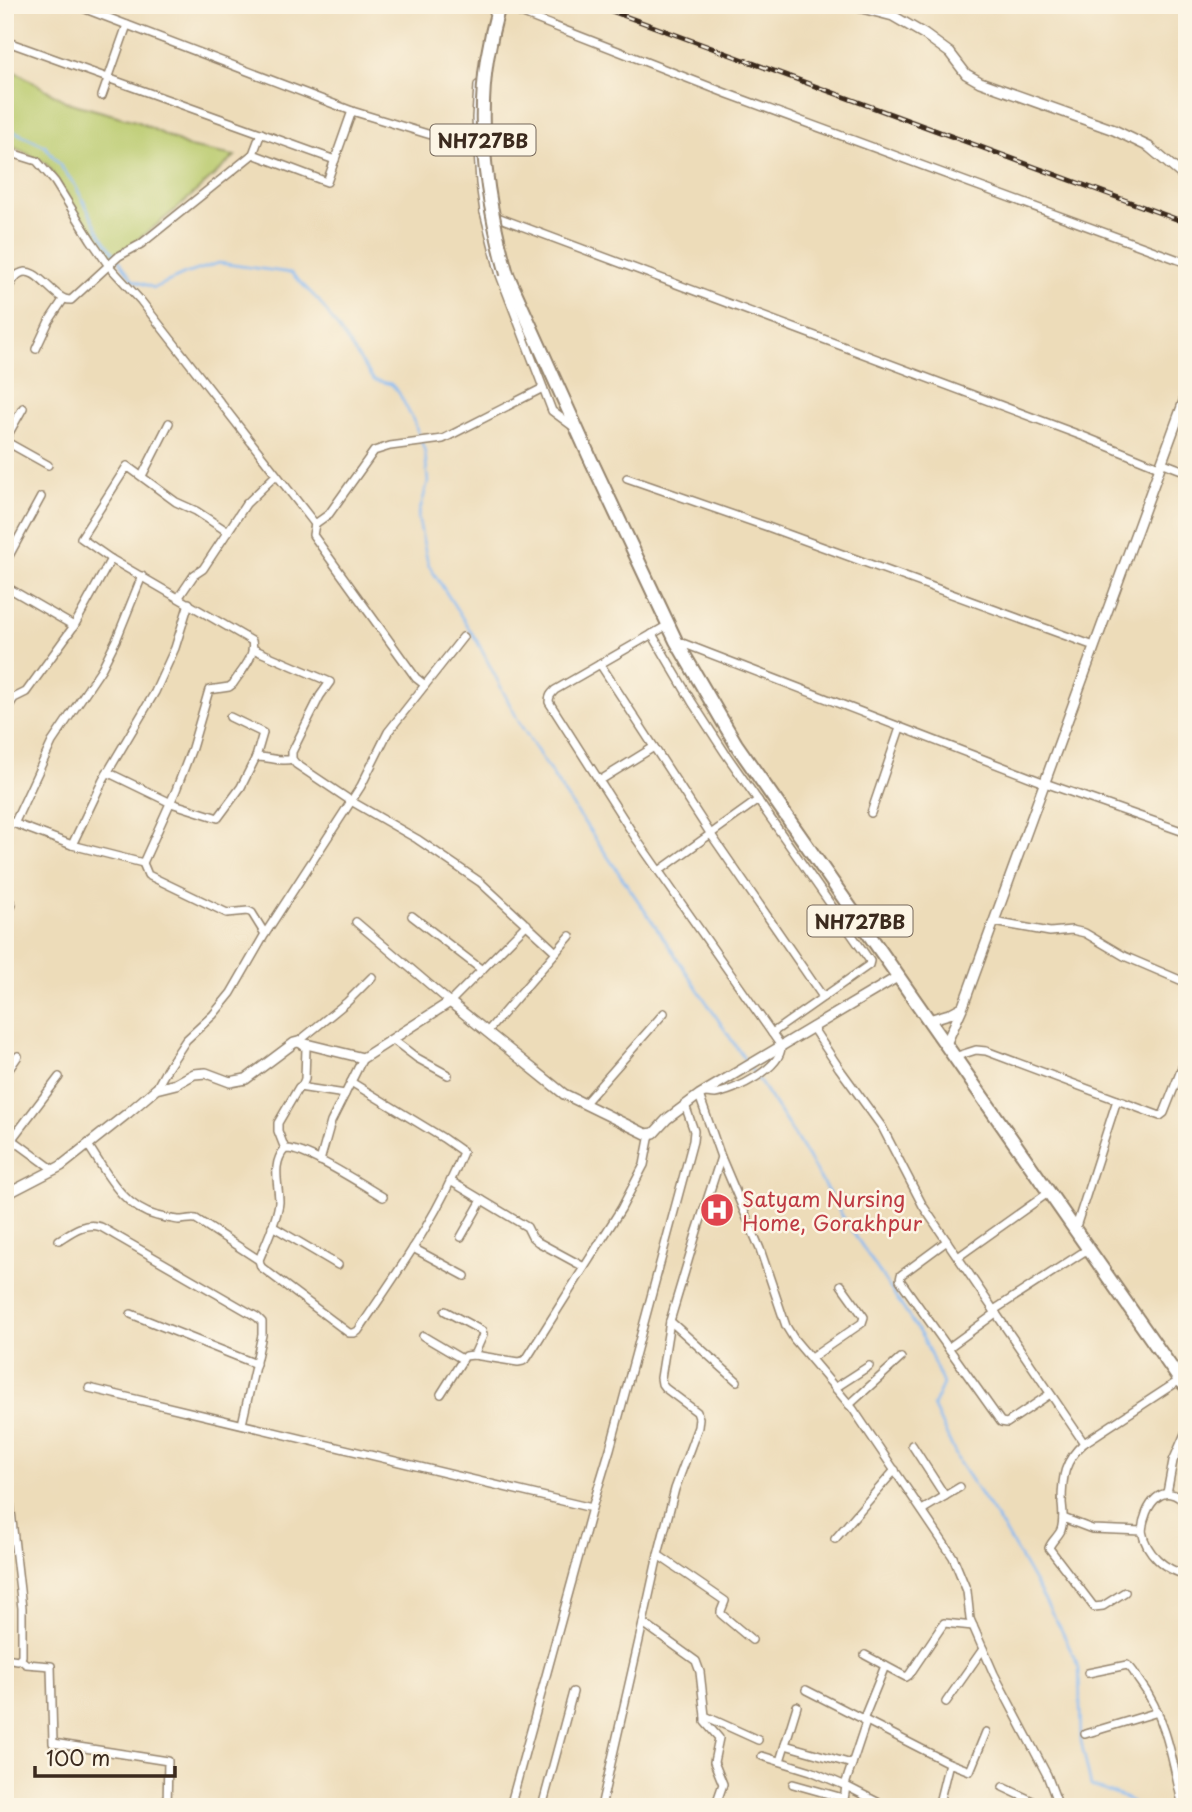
<svg xmlns="http://www.w3.org/2000/svg" width="1192" height="1812" font-family="'Playpen Sans',sans-serif">
<style>
.green{fill:#b9ca6d;stroke:#7a7a46;stroke-width:2}
.lines{fill:none;stroke-linecap:round;stroke-linejoin:round}
.stream{stroke:#85b9f3;stroke-width:2.5}
.minor-casing{stroke:#94836c;stroke-width:10}
.tertiary-casing{stroke:#94836c;stroke-width:12}
.trunk-casing{stroke:#94836c;stroke-width:16}
.minor{stroke:#fff;stroke-width:7}
.tertiary{stroke:#fff;stroke-width:9}
.trunk{stroke:#fff;stroke-width:12}
.rail-casing{stroke:#3b2a1e;stroke-width:5}
.rail{stroke:#fcf5e5;stroke-width:2.5;stroke-dasharray:8;stroke-linecap:butt}
.trunk-bridge-casing{stroke:#94836c;stroke-width:16;stroke-linecap:butt}
.trunk-bridge{stroke:#fff;stroke-width:12}
.labels{text-anchor:middle;dominant-baseline:central;stroke-width:5;stroke-linejoin:round;paint-order:stroke}
.shield{fill:#fcf5e5;stroke:#75675a;stroke-width:2}
.shield-label{font-size:19px;font-weight:bold;fill:#3b2a1e}
.health-label{font-size:21px;fill:#be3a42;stroke:#fcf5e5;text-anchor:start}
</style>
<rect width="100%" height="100%" fill="#fcf5e5"/>
<filter id="ink" filterUnits="userSpaceOnUse"><feTurbulence type="fractalNoise" baseFrequency=".0143" numOctaves="2"/><feDisplacementMap in="SourceGraphic" scale="14" xChannelSelector="R" yChannelSelector="G"/><feConvolveMatrix kernelMatrix="1 2 1 2 8 2 1 2 1" color-interpolation-filters="sRGB"/></filter>
<filter id="wash" filterUnits="userSpaceOnUse"><feTurbulence type="fractalNoise" baseFrequency=".00686" numOctaves="4" result="noise"/><feDisplacementMap in="SourceGraphic" scale="28" xChannelSelector="R" yChannelSelector="G"/><feGaussianBlur stdDeviation="1.57" result="paint"/><feColorMatrix in="noise" values="0 0 0 0 0 0 0 0 0 0 0 0 0 0 0 0 0 1.4 0 .05"/><feComposite in="paint" operator="in"/></filter>
<g filter="url(#wash)">
<rect width="100%" height="100%" fill="#eddcb9"/>
<!-- green -->
<path class="green" d="M5 70 18 73 67 102 139 122 189 147 235 156C195 193 156 229 111 258L80 216 46 163 5 143Z"/>
<g class="lines">
<!-- stream -->
<path class="stream" d="M5 127 45 146 75 185 101 235 133 280 154 288 185 274 219 263 291 273 319 301 374 380 391 384 399 393 415 424 425 452 428 482 418 517 428 564 477 641 520 724 562 790 665 940 763 1087 795 1136 843 1217 924 1340 943 1384 933 1406 960 1464 1004 1529 1061 1629 1079 1668 1081 1741 1091 1786 1126 1798 1138 1807"/>
</g>
</g>
<g filter="url(#ink)">
<g class="lines">
<!-- minor casing -->
<g class="minor-casing">
<g id="minor">
<path d="M75 5 352 111"/>
<path d="M500 5 728 94 1187 263"/>
<path d="M1182 8 1183 5"/>
<path d="M5 41 335 160"/>
<path d="M478 85 476 118 480 183 484 212 500 275 552 411 575 428"/>
<path d="M102 96 127 25"/>
<path d="M5 151 37 161 55 182 91 240 109 266 141 301 315 524 329 514 374 451 390 446 443 439 543 388"/>
<path d="M253 154 261 133"/>
<path d="M484 212 1085 437 1159 467"/>
<path d="M5 292C9 287 14 277 19 274 37 263 53 301 71 300L119 256 141 244 253 154 327 182 352 111 477 149"/>
<path d="M36 349 49 321 63 300"/>
<path d="M5 440 23 408"/>
<path d="M5 441 48 465"/>
<path d="M1161 462 1187 472"/>
<path d="M142 476 169 423"/>
<path d="M627 478 768 527 1094 646"/>
<path d="M315 524 313 535 416 678 425 685"/>
<path d="M228 532 196 511 176 502 127 466 81 538 111 559 252 641C256 657 241 671 233 684L229 687 209 690 192 748 176 790 143 863 148 875 227 913 248 911 252 913 265 934"/>
<path d="M5 563 41 497"/>
<path d="M5 586 74 626"/>
<path d="M179 597 194 575 203 569 246 504 276 475"/>
<path d="M668 625 555 690C551 694 549 696 549 702L637 840 781 1046C782 1068 735 1091 715 1094 713 1094 705 1093 704 1093"/>
<path d="M652 634 692 702 725 753 870 961 869 965 772 1033"/>
<path d="M677 641 1045 783 1187 833"/>
<path d="M253 649 330 682 320 696 292 752V759L296 764 351 801 417 839 480 882 556 952"/>
<path d="M600 664 710 833 823 997"/>
<path d="M5 712 14 698 26 692 74 626 111 559"/>
<path d="M230 717 263 733 256 757"/>
<path d="M107 772 171 803 218 818 241 787 256 757C269 756 279 763 292 759"/>
<path d="M599 781 654 747"/>
<path d="M871 813 900 728"/>
<path d="M5 820 72 845 143 863"/>
<path d="M14 824 52 742 102 668 117 638 142 576"/>
<path d="M72 845 103 780 155 692 175 648 189 603"/>
<path d="M659 871 758 800"/>
<path d="M5 899 11 903 12 905 5 917"/>
<path d="M412 916 482 970"/>
<path d="M356 922 450 1002 527 924"/>
<path d="M994 922 1050 932 1072 930 1085 933 1124 956 1187 983"/>
<path d="M812 1027 839 1068 882 1127 923 1206 1084 1443"/>
<path d="M487 1032 570 936"/>
<path d="M392 1039 417 1058 448 1075"/>
<path d="M954 1057 976 1050 986 1051 1160 1116 1164 1113 1187 1055"/>
<path d="M5 1075 18 1056"/>
<path d="M351 1082 443 1138 463 1152C438 1217 396 1274 358 1331L354 1333H349L261 1267 259 1260C265 1245 278 1218 279 1202 279 1184 271 1164 285 1149 305 1147 364 1186 383 1197"/>
<path d="M302 1086 305 1079 306 1048 298 1042 347 1002 372 977"/>
<path d="M156 1089 167 1069 186 1040 213 1015 231 993 265 934 361 786 388 732 463 637"/>
<path d="M699 1095 721 1157 760 1249 786 1326 794 1339 853 1409 953 1557 967 1591 970 1619 973 1626 994 1674 1047 1775 1059 1807"/>
<path d="M584 1104 664 1013"/>
<path d="M5 1134 54 1170"/>
<path d="M12 1139 59 1077"/>
<path d="M88 1145C106 1172 123 1208 157 1216 164 1218 172 1219 179 1220 185 1220 190 1218 196 1219L259 1260"/>
<path d="M285 1149 278 1131V1123L299 1087 345 1094"/>
<path d="M721 1157 697 1231 670 1321 661 1378 662 1384 665 1388 697 1412 699 1418 698 1427 675 1489 658 1555 643 1623 696 1661 700 1672 705 1716 758 1740"/>
<path d="M320 1161 331 1122 363 1058"/>
<path d="M452 1182 527 1227 532 1237 538 1242 584 1267"/>
<path d="M272 1226 338 1265"/>
<path d="M1075 1230 1117 1100"/>
<path d="M461 1237 482 1200"/>
<path d="M59 1240C73 1231 84 1222 101 1227L257 1317 262 1322V1335L242 1424"/>
<path d="M947 1241 901 1275 900 1280 1001 1422 1007 1423 1050 1394"/>
<path d="M413 1248 465 1276"/>
<path d="M958 1257 1048 1193"/>
<path d="M994 1310 1088 1249"/>
<path d="M445 1311 482 1331 483 1335 474 1355"/>
<path d="M131 1314 256 1364"/>
<path d="M670 1321 737 1381"/>
<path d="M423 1336 462 1359"/>
<path d="M948 1348 996 1313"/>
<path d="M811 1358 862 1323 864 1317 841 1285"/>
<path d="M89 1388 592 1508"/>
<path d="M835 1388 869 1366"/>
<path d="M441 1394 465 1356 474 1355 518 1362 523 1361 527 1358 621 1209 644 1165 650 1134"/>
<path d="M849 1405 901 1358"/>
<path d="M912 1445 945 1496"/>
<path d="M5 1459 22 1608V1656L18 1660 5 1658"/>
<path d="M1167 1493 1173 1461 1187 1429"/>
<path d="M922 1510 960 1487"/>
<path d="M1063 1518 1092 1529 1142 1531C1146 1554 1165 1570 1187 1575"/>
<path d="M1142 1531C1144 1506 1163 1477 1187 1505"/>
<path d="M835 1539 895 1470"/>
<path d="M658 1555 725 1601 721 1611V1614L752 1640"/>
<path d="M1125 1592 1103 1606 1094 1607 1049 1548C1051 1541 1058 1537 1061 1530 1064 1521 1063 1512 1062 1503 1062 1477 1064 1461 1084 1443L1180 1380"/>
<path d="M865 1655 906 1677 909 1675 944 1623 973 1626"/>
<path d="M20 1659 26 1664 51 1666 53 1743 168 1761 167 1807"/>
<path d="M1088 1673 1127 1665C1134 1669 1135 1676 1140 1682 1167 1718 1173 1764 1183 1807"/>
<path d="M806 1690 949 1763 938 1807"/>
<path d="M946 1702 983 1649"/>
<path d="M705 1716V1722L719 1738 714 1762 723 1784 715 1807"/>
<path d="M863 1720 885 1666"/>
<path d="M1085 1734 1158 1712"/>
<path d="M785 1745 852 1764"/>
<path d="M762 1756 811 1771 846 1786 887 1807"/>
<path d="M780 1761 797 1706"/>
<path d="M949 1763 970 1771 986 1732"/>
<path d="M793 1784 843 1798"/>
<path d="M845 1785 866 1722"/>
<path d="M1003 1787 1045 1807"/>
<path d="M510 1807 592 1508 610 1449 693 1141 694 1131 685 1105"/>
<path d="M542 1807 573 1692"/>
<path d="M601 1807 643 1623"/>
<path d="M843 1807 846 1786"/>
</g>
</g>
<!-- tertiary casing -->
<g class="tertiary-casing">
<g id="tertiary">
<path d="M795 5 858 7 893 16 924 34 950 53 966 74 980 82 1114 130 1149 147 1187 179"/>
<path d="M929 1020 949 1014 962 1007"/>
<path d="M946 1044 963 1006 1187 393"/>
<path d="M5 1195 61 1166 128 1113 156 1089 176 1084 194 1074 206 1073 230 1082 246 1079 294 1043 298 1042 363 1058 450 1002 564 1094 646 1134 654 1133 667 1119 699 1095 899 976"/>
</g>
</g>
<!-- trunk casing -->
<g class="trunk-casing">
<path id="trunk" d="M507 274 590 458 676 641 736 744 1180 1380 1187 1387"/>
</g>
<!-- minor -->
<use href="#minor" class="minor"/>
<!-- tertiary -->
<use href="#tertiary" class="tertiary"/>
<!-- trunk -->
<use href="#trunk" class="trunk"/>
<!-- rail casing -->
<g class="rail-casing">
<path id="rail" d="M595 5 1187 223"/>
</g>
<!-- rail -->
<use href="#rail" class="rail"/>
<!-- trunk-bridge casing -->
<g class="trunk-bridge-casing">
<path id="trunk-bridge" d="M499 5C494 23 490 41 487 59 476 131 487 204 507 274"/>
</g>
<!-- trunk-bridge -->
<use href="#trunk-bridge" class="trunk-bridge"/>
</g>
</g>
<!-- icons -->
<defs>
<g id="hospital-disc" transform="scale(1.75)"><circle r="9.5" fill="#e0444e" stroke="#fcf5e5"/><path d="M-5-5h3v3.5h4V-5h3V5h-3V1.5h-4V5h-3Z" fill="#fff"/></g>
</defs>
<g fill-rule="evenodd">
<use href="#hospital-disc" x="717" y="1210"/>
</g>
<g class="labels">
<!-- shield labels -->
<g class="shield">
<rect x="430.5" y="124.5" width="105" height="31" rx="5"/>
<rect x="807.5" y="905.5" width="105" height="31" rx="5"/>
</g>
<g class="shield-label">
<text x="483" y="140">NH727BB</text>
<text x="860" y="921">NH727BB</text>
</g>
<!-- health labels -->
<g class="health-label">
<text x="742" y="1198">Satyam Nursing<tspan x="742" dy="24">Home, Gorakhpur</tspan></text>
</g>
</g>
<!-- margin -->
<rect width="1192" height="1812" fill="none" stroke="#fcf5e5" stroke-width="28"/>
<!-- scale -->
<path d="M35 1766v10h140v-10" fill="none" stroke="#3b2a1e" stroke-width="3.5"/>
<text x="46" y="1766" font-size="21" fill="#3b2a1e" stroke="#fcf5e5" stroke-width="5" paint-order="stroke">100 m</text>
</svg>
